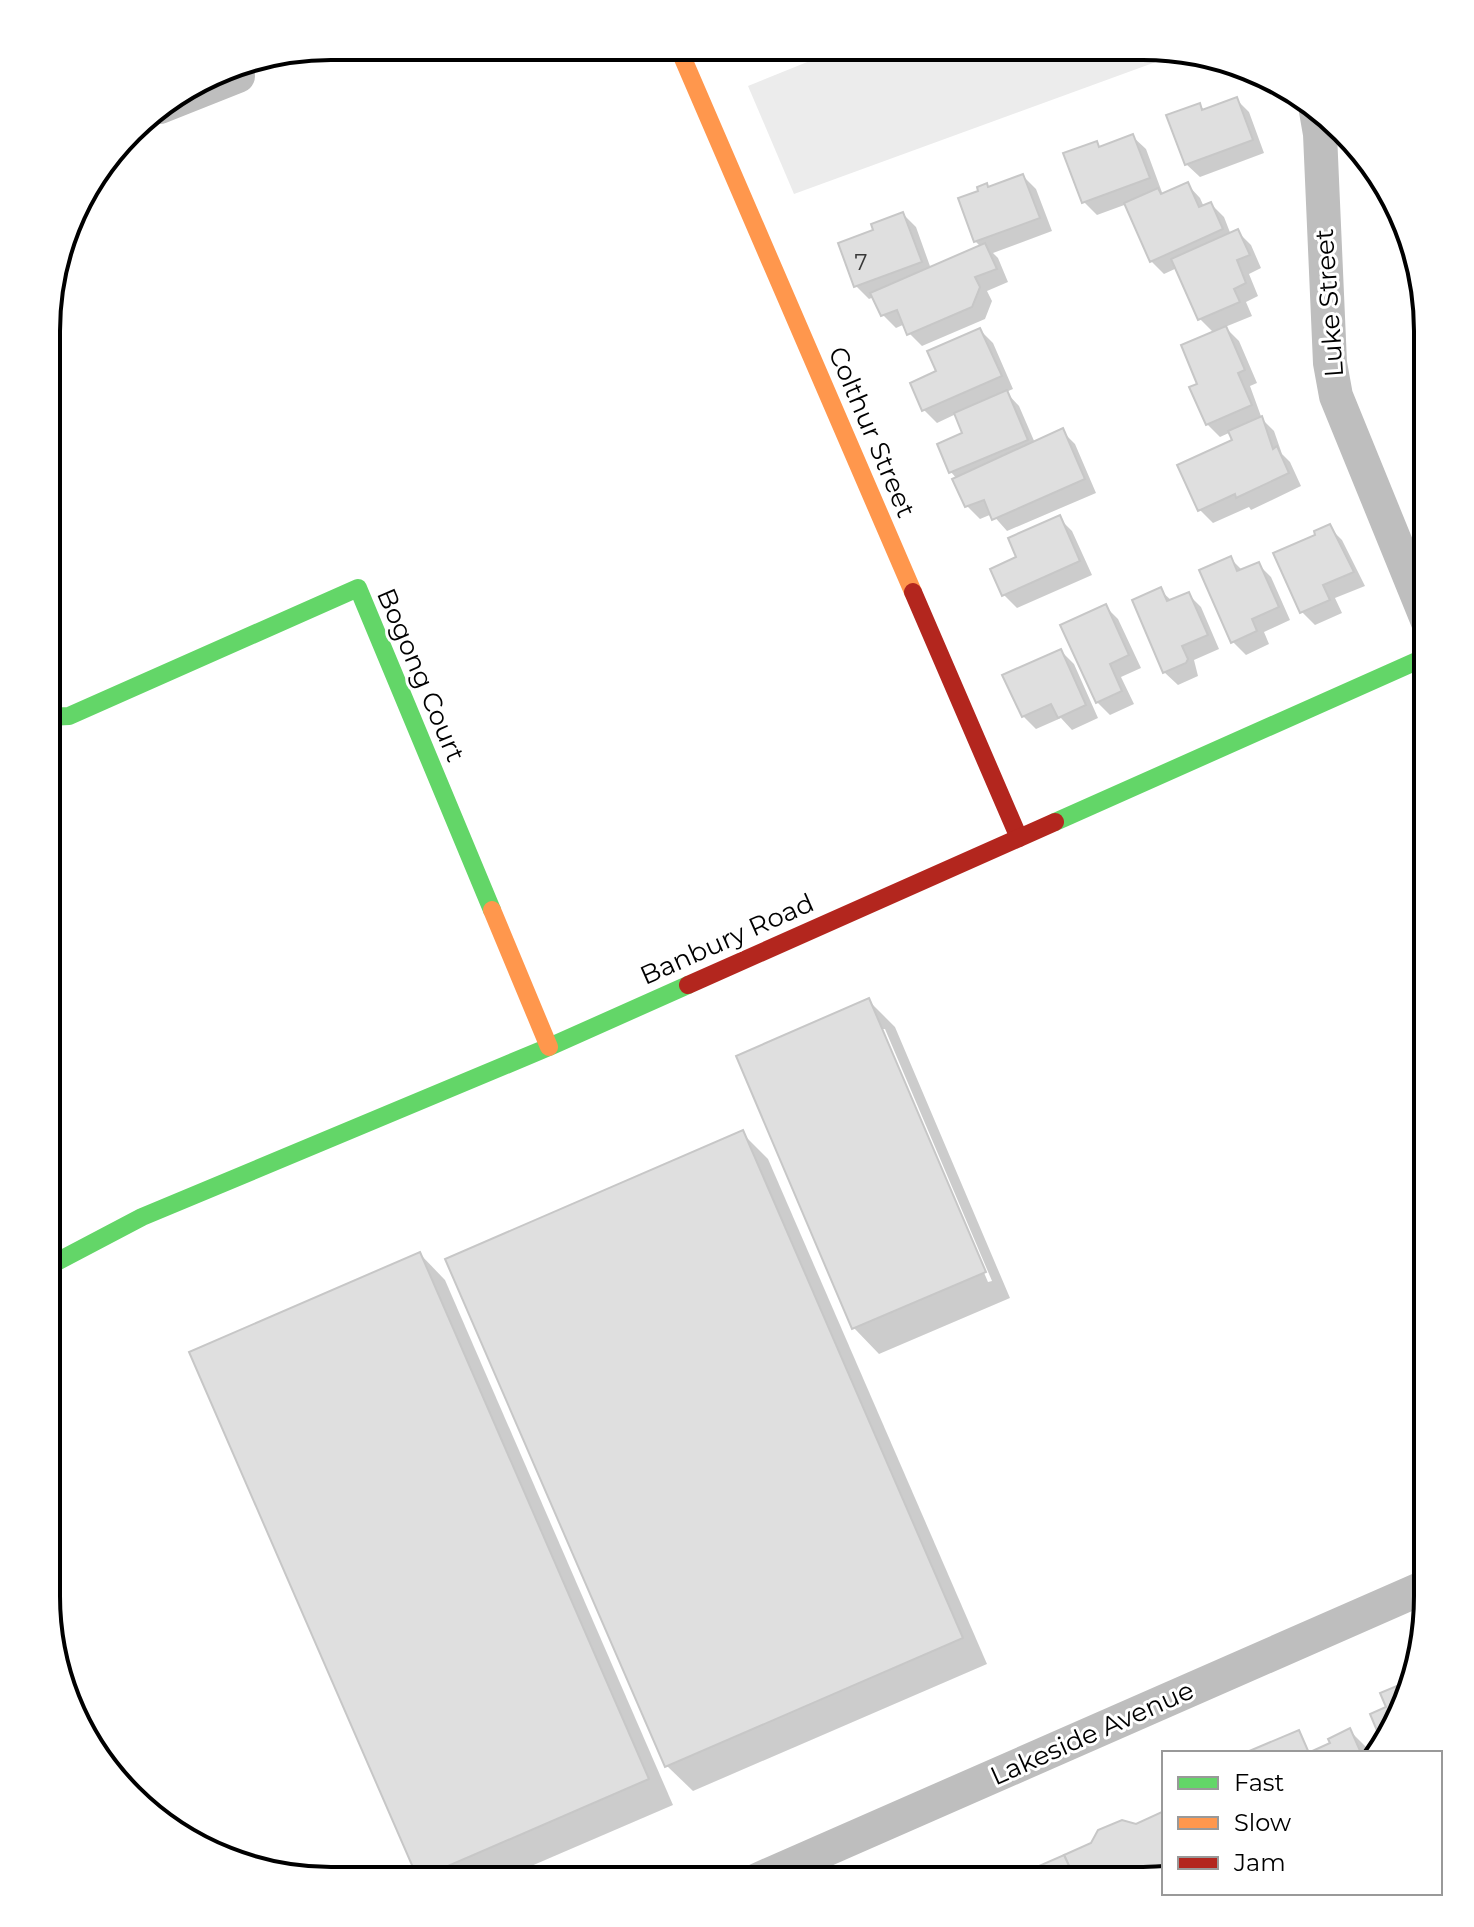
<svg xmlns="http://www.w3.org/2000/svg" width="1474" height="1927" font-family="Montserrat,sans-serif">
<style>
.green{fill:#ececec}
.shadow{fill:#0003;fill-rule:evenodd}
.building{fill:#dfdfdf;stroke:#c7c7c7;stroke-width:2}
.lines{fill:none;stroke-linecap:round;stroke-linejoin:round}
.street{stroke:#bebebe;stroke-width:34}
.fast{stroke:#63d668;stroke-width:18}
.slow{stroke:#ff974d;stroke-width:18}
.jam{stroke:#b3261e;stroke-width:18}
.labels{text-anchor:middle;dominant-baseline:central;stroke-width:6;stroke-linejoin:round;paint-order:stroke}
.number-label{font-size:22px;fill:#383838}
.street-label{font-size:26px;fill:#000;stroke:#fff}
.rim{fill:none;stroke:#000;stroke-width:4}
</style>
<rect width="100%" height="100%" fill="#fff"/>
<!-- green -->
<path class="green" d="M842 48 1181 49 1186 51 794 194 748 86Z"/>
<!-- shadow -->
<g class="shadow">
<path d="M738 47H760L745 54Z"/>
<path d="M1236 99 1249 112 1264 153 1200 177 1186 164 1200 105 1205 111Z"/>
<path d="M1132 136 1146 149 1163 195 1187 184 1200 198 1204 207 1211 204 1224 217 1231 235 1238 232 1251 245 1261 268 1249 274 1258 296 1246 302 1252 316 1225 327 1239 341 1257 383 1250 386 1262 419 1274 431 1282 454 1290 462 1301 486 1251 510 1249 507 1213 523 1200 510 1235 441 1231 432 1220 437 1207 424 1200 385 1214 333 1200 319 1177 268 1164 274 1151 261 1127 204 1097 215 1084 202 1096 144 1101 148Z"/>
<path d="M1023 176 1036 189 1052 231 993 253 998 258 1008 282 987 291 992 301 985 319 922 346 909 333 905 324 896 328 883 315 874 297 869 299 856 286 876 231 903 214 916 227 931 269 981 247 975 241 980 192 987 185 990 188Z"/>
<path d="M980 330 993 343 1013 389 1006 392 1019 406 1035 443 1062 431 1075 444 1096 493 1007 531 992 514 980 519 967 506 957 479 951 472 965 434 956 414 937 423 924 410 939 372Z"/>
<path d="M1059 518 1072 531 1092 575 1017 608 1004 595 993 570 1019 558Z"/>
<path d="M1329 527 1342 540 1365 586 1335 598 1342 613 1315 625 1302 612 1276 554 1318 536Z"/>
<path d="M1230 558 1243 571 1258 564 1271 577 1290 620 1264 632 1269 644 1246 655 1233 642Z"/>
<path d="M1160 590 1172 601 1188 594 1201 607 1219 649 1194 660 1198 676 1178 685 1164 672Z"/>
<path d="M1105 606 1118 619 1141 668 1121 677 1134 704 1110 715 1097 702Z"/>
<path d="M1061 651 1074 664 1098 718 1072 730 1061 718 1036 729 1023 716Z"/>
<path d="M869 1001 895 1027 1010 1298 879 1354 854 1328ZM880 1029H885L992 1281 988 1282Z"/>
<path d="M742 1133 768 1159 987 1664 693 1791 667 1766Z"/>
<path d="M420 1254 445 1280 673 1805 501 1879 420 1877Z"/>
<path d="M1350 1731 1372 1753H1313L1332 1744Z"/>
</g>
<!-- building -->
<g class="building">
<path d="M1237 97 1253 140 1185 165 1166 115 1200 103 1202 110Z"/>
<path d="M1133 134 1150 178 1082 203 1063 153 1097 141 1099 147Z"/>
<path d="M1023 174 1040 218 974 242 958 198 978 191 977 187 987 183 988 187Z"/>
<path d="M1188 182 1199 207 1211 202 1223 229 1150 262 1124 203 1158 188 1161 194Z"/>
<path d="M903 212 922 262 854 287 838 243 873 230 871 224Z"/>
<path d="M1238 229 1250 255 1237 260 1246 283 1234 289 1240 302 1198 320 1171 259Z"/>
<path d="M985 243 997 269 975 277 980 287 972 307 907 335 897 310 881 316 870 293Z"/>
<path d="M1226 326 1245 370 1238 373 1252 405 1206 425 1189 387 1197 384 1181 345Z"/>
<path d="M980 328 1002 376 922 411 910 383 936 371 927 351Z"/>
<path d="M1007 390 1028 440 949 473 937 444 962 433 954 413Z"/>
<path d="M1262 416 1273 449 1277 446 1289 473 1236 498 1235 494 1198 511 1177 465 1232 440 1228 431Z"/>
<path d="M1063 428 1085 479 992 520 984 500 965 507 952 479Z"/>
<path d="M1060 515 1080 561 1002 596 990 569 1016 557 1008 538Z"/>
<path d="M1330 524 1354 572 1323 585 1330 600 1300 613 1273 553 1315 535 1314 531Z"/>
<path d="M1231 556 1237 571 1259 562 1279 607 1252 619 1257 631 1231 643 1199 570Z"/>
<path d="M1161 587 1167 601 1189 592 1208 635 1182 646 1188 659 1186 663 1163 673 1132 600Z"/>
<path d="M1106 604 1129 655 1110 664 1122 691 1096 703 1060 625Z"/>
<path d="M1061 649 1086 705 1058 718 1051 704 1022 717 1002 675Z"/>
<path d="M869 998 986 1272 852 1329 736 1056Z"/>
<path d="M743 1130 963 1638 665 1767 445 1259Z"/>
<path d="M420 1252 649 1779 418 1879 189 1352Z"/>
<path d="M1404 1683 1383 1745 1370 1714 1386 1707 1380 1693Z"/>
<path d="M1350 1728 1361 1753H1308L1330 1743 1328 1739Z"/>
<path d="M1299 1730 1309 1753H1247V1752Z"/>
<path d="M1164 1811V1876L1144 1881H1076L1064 1855 1091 1843 1098 1830 1122 1820 1136 1824Z"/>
<path d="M1064 1855 1076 1881H1005Z"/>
</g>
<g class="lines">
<!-- street -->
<g class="street">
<path d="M160 107 238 76"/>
<path d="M1316 111 1320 134 1330 363 1336 396 1428 622"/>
<path d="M757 1880 1427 1586"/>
</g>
<!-- fast -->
<g class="fast">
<path d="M48 717 69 716 358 588 492 910"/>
<path d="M1055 822 1428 656"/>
<path d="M47 1267 142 1217 549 1047 688 985"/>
</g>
<!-- slow -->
<g class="slow">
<path d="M678 47 913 592"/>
<path d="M492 910 549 1047"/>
</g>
<!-- jam -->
<g class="jam">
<path d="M913 592 1019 838"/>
<path d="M688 985 1055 822"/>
</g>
</g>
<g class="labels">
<!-- number labels -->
<g class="number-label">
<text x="861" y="262">7</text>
</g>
<!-- street labels -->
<g class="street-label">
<text transform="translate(1329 303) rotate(-94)">Luke Street</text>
<text transform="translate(872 432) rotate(67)">Colthur Street</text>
<text transform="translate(421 675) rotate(67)">Bogong Court</text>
<text transform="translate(727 939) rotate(-24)">Banbury Road</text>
<text transform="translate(1092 1733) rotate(-24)">Lakeside Avenue</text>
</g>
</g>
<!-- crop -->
<path d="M0 0H1474V1927H0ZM331 60H1143A271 271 0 0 1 1414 331V1596A271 271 0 0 1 1143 1867H331A271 271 0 0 1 60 1596V331A271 271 0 0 1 331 60Z" fill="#fff" fill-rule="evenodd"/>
<path class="rim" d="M331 60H1143A271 271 0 0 1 1414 331V1596A271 271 0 0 1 1143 1867H331A271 271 0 0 1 60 1596V331A271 271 0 0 1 331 60Z"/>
<!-- legend -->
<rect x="1162" y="1751" width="280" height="144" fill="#ffffff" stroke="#999999" stroke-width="2"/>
<rect x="1178" y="1777" width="40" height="12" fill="#63d668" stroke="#999999" stroke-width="2"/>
<text x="1234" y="1791" font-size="24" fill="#000000">Fast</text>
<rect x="1178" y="1817" width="40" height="12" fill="#ff974d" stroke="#999999" stroke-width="2"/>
<text x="1234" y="1831" font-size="24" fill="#000000">Slow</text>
<rect x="1178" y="1857" width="40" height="12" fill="#b3261e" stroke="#999999" stroke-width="2"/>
<text x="1234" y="1871" font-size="24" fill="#000000">Jam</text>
</svg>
